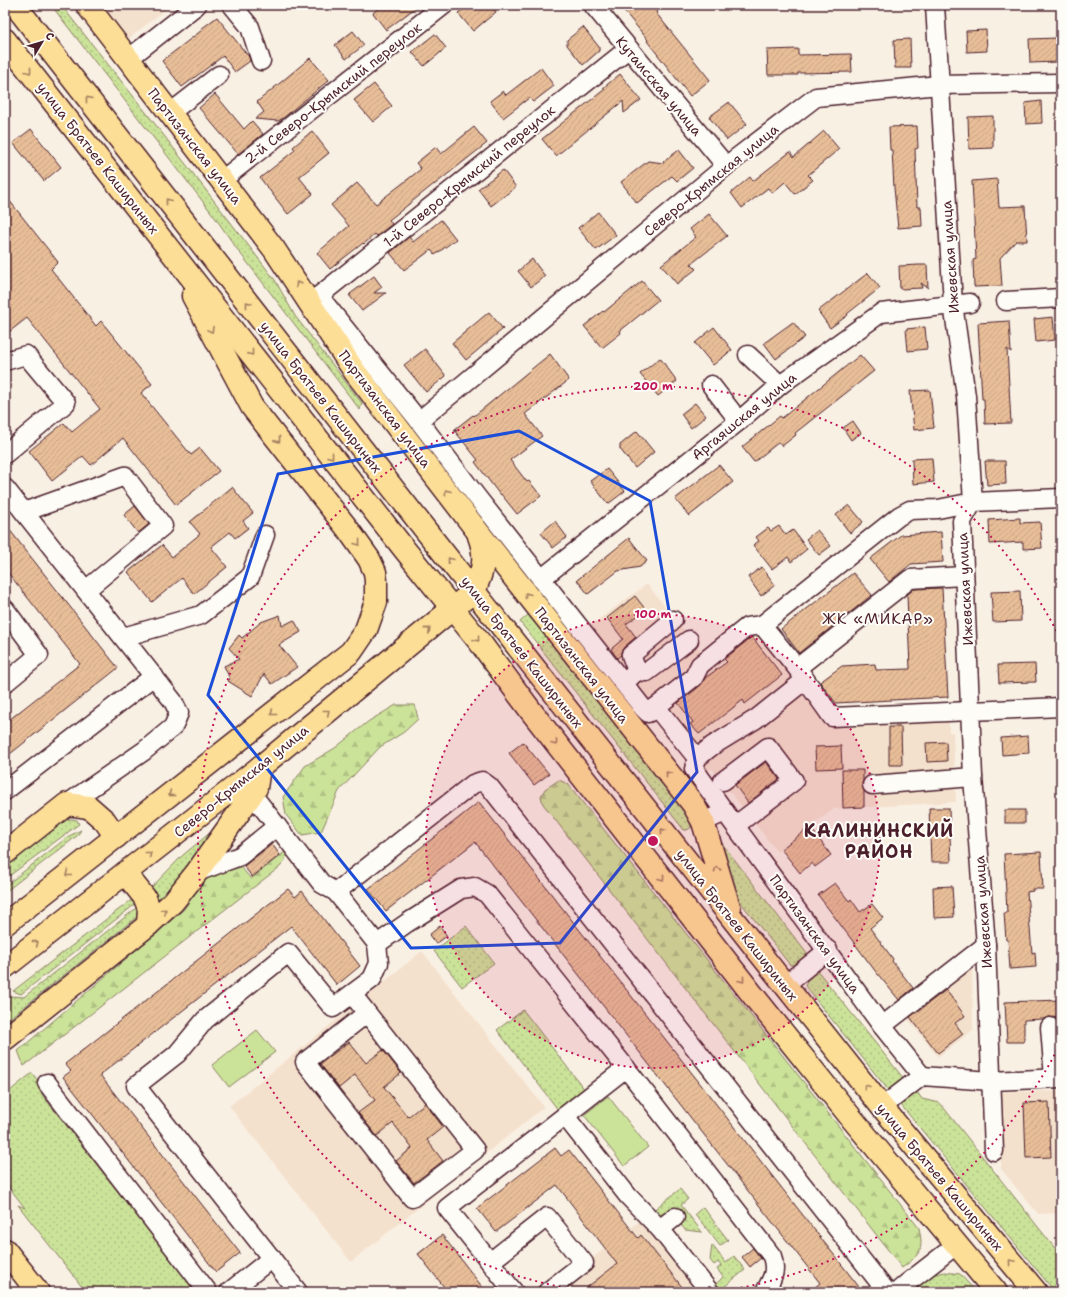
<svg xmlns="http://www.w3.org/2000/svg" width="1066" height="1297" font-family="'Shantell Sans',sans-serif">
<style>
.built{fill:#f4e1cd}
.green{fill:url(#green-dots);stroke:#8a8162}
.forest{fill:url(#forest-firs);stroke:#8a8162}
.pitch{fill:#cbe399;stroke:#8a8162}
.building{fill:url(#building-hatch);stroke:#4a1f2b}
.lines{fill:none;stroke-linecap:round;stroke-linejoin:round}
.minor-casing{stroke:#4a1f2b;stroke-width:21}
.major-casing{stroke:#4a1f2b;stroke-width:25}
.minor{stroke:#fdfcf7;stroke-width:18}
.major{stroke:#fdde96;stroke-width:22}
.oneway{stroke:#a47e60}
.marked{fill:none;stroke:#1d4ed8;stroke-width:3;stroke-linejoin:round}
.ring{fill:none;stroke:#c2185b;stroke-width:2;stroke-dasharray:2 4}
.labels{text-anchor:middle;dominant-baseline:central;stroke-width:4;stroke-linejoin:round;paint-order:stroke}
.street-label{font-size:14px;fill:#4a1f2b;stroke:#fdfcf7}
.neighbourhood-label{font-size:15px;letter-spacing:1px;fill:#4a1f2b;stroke:#fdfcf7}
.district-label{font-size:18px;font-weight:bold;letter-spacing:1px;fill:#4a1f2b;stroke:#fdfcf7}
.centre{fill:#c2185b;stroke:#fdfcf7;stroke-width:2}
.ring-label{font-size:12px;text-anchor:middle;font-weight:bold;fill:#c2185b;stroke:#fdfcf7;stroke-width:4;stroke-linejoin:round;paint-order:stroke}
</style>
<defs>
<pattern id="green-dots" width="8" height="8" patternUnits="userSpaceOnUse"><rect width="8" height="8" fill="#cbe399"/><path d="M2 2h.1M6 6h.1" fill="none" stroke="#b0c284" stroke-width="1.8" stroke-linecap="round"/></pattern>
<pattern id="forest-firs" width="22" height="20" patternUnits="userSpaceOnUse"><rect width="22" height="20" fill="#cbe399"/><path d="M5 1l3.5 6h-7zM16 11l3.5 6h-7z" fill="#b0c284"/></pattern>
<pattern id="building-hatch" width="6" height="6" patternUnits="userSpaceOnUse"><rect width="6" height="6" fill="#e8be98"/><path d="M-1 1l2-2M0 6l6-6M5 7l2-2" fill="none" stroke="#c8a383"/></pattern>
</defs>
<rect width="100%" height="100%" fill="#f9f0e4"/>
<filter id="ink" filterUnits="userSpaceOnUse"><feTurbulence type="fractalNoise" baseFrequency=".025" numOctaves="2"/><feDisplacementMap in="SourceGraphic" scale="8" xChannelSelector="R" yChannelSelector="G"/><feConvolveMatrix kernelMatrix="1 2 1 2 8 2 1 2 1" color-interpolation-filters="sRGB"/></filter>
<g filter="url(#ink)">
<!-- built -->
<g class="built">
<path d="M100 5H171L127 40Z"/>
<path d="M647 584 701 651 746 617 822 714 824 723 949 719V732H953L956 802 834 809 777 852 712 769 703 774 588 627Z"/>
<path d="M422 951 544 1107 351 1262 229 1106Z"/>
<path d="M972 953 973 1030 938 1057 899 1008Z"/>
<path d="M1061 1091V1213L1038 1214 1001 1169 999 1092Z"/>
<path d="M655 1209 719 1292H549Z"/>
</g>
<!-- green -->
<g class="green">
<path d="M51 5H61L145 111 275 280 295 316 362 403 360 410 237 249 214 216Z"/>
<path d="M530 613 684 807 692 827 687 830H684L520 622Z"/>
<path d="M71 819 77 820 79 824 5 879V868L66 820Z"/>
<path d="M222 823 167 894 158 900 155 894 150 889 183 855Z"/>
<path d="M81 830 77 836 5 892V886L69 836Z"/>
<path d="M718 838 808 955 798 964 790 965 738 899Z"/>
<path d="M130 901H135L133 906 21 994 13 991Z"/>
<path d="M139 906 138 916 5 1022V1000L10 996 24 997Z"/>
<path d="M466 926 494 963 462 987 434 951Z"/>
<path d="M817 970 904 1079 889 1091 805 986 808 979Z"/>
<path d="M523 1010 585 1090 559 1111 497 1030Z"/>
<path d="M32 1073 42 1086 40 1092 193 1288 198 1289 200 1292H86L18 1205 25 1208 5 1182V1095Z"/>
<path d="M917 1092 922 1099 940 1103 1061 1256V1292H1055L901 1105Z"/>
<path d="M680 1189 688 1199 681 1205 702 1232 685 1230 671 1212 661 1218 651 1212Z"/>
<path d="M703 1207 728 1240 720 1246 695 1214Z"/>
<path d="M712 1245 726 1263 734 1256 745 1270 719 1291 716 1288V1284L723 1277 717 1269 721 1266 718 1262 714 1265 710 1260Z"/>
<path d="M945 1272 960 1274 976 1292H917L915 1290 931 1275Z"/>
</g>
<!-- forest -->
<g class="forest">
<path d="M396 705H415L418 719 404 732 380 747 339 791 321 832 302 835 286 815 283 797 305 766 335 748 369 721Z"/>
<path d="M559 780 568 784 919 1228C924 1251 920 1254 902 1268L543 804 541 796 545 789Z"/>
<path d="M286 851 285 860 281 866 24 1066 18 1051 184 909 205 878 241 867 251 879Z"/>
</g>
<!-- pitch -->
<g class="pitch">
<path d="M257 1030 275 1052 229 1087 212 1065Z"/>
<path d="M608 1096 648 1147 624 1166 584 1115Z"/>
</g>
<!-- building -->
<g class="building">
<path d="M382 5H419L386 30 373 13Z"/>
<path d="M468 5H490L496 12 473 31 458 13Z"/>
<path d="M619 5H651L657 12 656 13 710 80 690 96 647 41 648 40Z"/>
<path d="M217 17 249 57 250 61 235 72 223 56 182 87 162 61 202 30 201 29Z"/>
<path d="M583 27 599 47V51L583 65 567 45V40Z"/>
<path d="M986 30 987 51 967 52 966 31Z"/>
<path d="M353 31 364 45 346 59 335 45Z"/>
<path d="M435 34 446 48 424 66 412 52Z"/>
<path d="M1057 38 1058 62 1030 63 1029 39Z"/>
<path d="M910 39 911 68H895L894 40Z"/>
<path d="M798 49V55L851 54 852 72 798 73V75H768L767 50Z"/>
<path d="M310 58 329 80 283 118 278 121 255 119 264 112 257 102Z"/>
<path d="M541 68 554 86 533 102 529 98 503 118 490 101 503 91 506 95Z"/>
<path d="M620 74 641 100 624 113 623 101 556 156 542 139 605 89 603 88Z"/>
<path d="M374 84 392 106 373 122 354 100Z"/>
<path d="M215 94 244 129 252 121 263 134 238 154 199 108Z"/>
<path d="M1041 101 1042 123 1026 124 1025 103Z"/>
<path d="M729 102 747 124 727 140 709 117 728 103H729Z"/>
<path d="M993 116V148L969 149 968 117Z"/>
<path d="M917 126 918 148 915 149 917 207H921L922 226 898 228 894 188 892 150H890L889 127Z"/>
<path d="M474 127 487 143 434 185V184L389 220 392 224 377 236 375 234 364 244 363 243 330 269 317 253 349 226 331 205 357 183 376 204 421 169 416 163 436 147 441 154Z"/>
<path d="M31 129 61 167 44 181 13 143Z"/>
<path d="M312 131 329 153 299 177 313 194 288 214 260 178 295 150 293 147Z"/>
<path d="M824 131 839 149 808 175 813 180 795 194 785 182 772 193 768 188 742 208 731 193 750 177 753 181 790 152 794 157Z"/>
<path d="M679 150 693 168 677 181 672 176 637 203 621 182 648 161 664 163 663 162Z"/>
<path d="M503 170 516 187 491 206 478 189Z"/>
<path d="M997 179 999 207 1025 206 1027 241H1016L1000 258 1002 286 974 287 975 286H974L973 260 976 259 972 181Z"/>
<path d="M5 195 58 262 51 269 96 326 101 321 152 384 141 393 191 455 200 448 219 471 176 505 123 438 91 465 83 456 52 481 29 451 64 423 72 432 100 409 27 318 5 335Z"/>
<path d="M598 212 616 235 596 250 578 228Z"/>
<path d="M709 214 727 236 691 264 696 269 677 284 661 265 696 237 690 229Z"/>
<path d="M441 220 456 239 435 255 431 250 404 270 390 253 409 237 413 242Z"/>
<path d="M532 259 545 276 531 287 518 271Z"/>
<path d="M919 265H927L928 288 921 283 922 288 900 289 899 266Z"/>
<path d="M868 273 880 288 847 314 848 315 830 328 818 311Z"/>
<path d="M374 276 382 287 374 293H386L362 311 349 295H351L350 294Z"/>
<path d="M642 281 658 300 620 331 621 333 602 348 584 326 603 311 604 312Z"/>
<path d="M489 312 503 329 466 360 452 343Z"/>
<path d="M1053 317 1055 340 1036 342 1034 319Z"/>
<path d="M1009 321 1011 352 1007 349 1011 423 985 424 984 399H982L978 323Z"/>
<path d="M793 322 805 337 776 359 764 343Z"/>
<path d="M714 327 732 350 713 365 695 343Z"/>
<path d="M925 327 927 349 908 351 906 329Z"/>
<path d="M425 349 446 376 426 392 404 365Z"/>
<path d="M550 354 569 380 525 414 542 436 510 460 527 482 529 481 541 496 517 514 501 494 500 495 475 462 478 460 454 430 457 431 455 429 473 415 474 416Z"/>
<path d="M860 355 874 371 795 433 796 435 782 446 779 442 754 462 742 447 780 416 782 418Z"/>
<path d="M660 358 677 381 658 396 640 374Z"/>
<path d="M930 390 934 428 914 430 910 391Z"/>
<path d="M695 403 706 416 691 428 681 414Z"/>
<path d="M853 421 861 433 851 440 843 428Z"/>
<path d="M637 431 654 452 635 468 620 449V445Z"/>
<path d="M932 458 934 482 913 484 912 459Z"/>
<path d="M985 461H1005L1006 484 987 485Z"/>
<path d="M719 465 733 482 689 516 675 499Z"/>
<path d="M607 469 625 491 608 504 590 481Z"/>
<path d="M232 487 253 513 243 521 248 528 235 538 230 532 211 547 227 567 194 594 182 578 152 602 128 572 162 545 172 557 200 534 190 522Z"/>
<path d="M849 505 863 522 850 533 836 515Z"/>
<path d="M135 506 149 524 138 533 124 515Z"/>
<path d="M1020 518V523L1040 522 1042 548 1023 549V542L990 544 989 520Z"/>
<path d="M555 521 567 537 553 548 541 533Z"/>
<path d="M5 524 118 668 5 758V723L80 664 5 569Z"/>
<path d="M779 526 786 535 793 530 807 549 791 562 788 557 772 569 753 545 759 541 756 537 768 528 771 531Z"/>
<path d="M817 530 831 546 819 555 806 539Z"/>
<path d="M941 532 943 562 911 564 889 582 870 559 901 535Z"/>
<path d="M629 538 647 561 640 567 618 571 588 594 577 580Z"/>
<path d="M762 567 775 585 761 596 748 577Z"/>
<path d="M853 573 872 595 799 653 781 629Z"/>
<path d="M942 588 948 697 836 703 820 682 842 666 875 664 876 670 910 669 907 595 914 589Z"/>
<path d="M1020 591 1021 621 993 622 991 592Z"/>
<path d="M635 596 646 610 626 624 636 637 624 647 621 652V655L617 658 611 649 623 639 607 618Z"/>
<path d="M280 615 282 626 294 620 301 632 279 645 297 667 272 684 264 674 252 696 228 681 230 679 224 666 239 659 229 648 239 635 242 638 261 622Z"/>
<path d="M752 637 782 675 745 704 743 700 699 734 690 724 693 722 678 703 701 685 705 678 727 662 724 659Z"/>
<path d="M1035 664 1036 682 999 683 998 665Z"/>
<path d="M889 727H901L902 765H889Z"/>
<path d="M1028 736 1029 753 1002 755 1001 738Z"/>
<path d="M523 742 549 774 534 785 509 753Z"/>
<path d="M946 742 947 761 927 762 926 743Z"/>
<path d="M841 746 842 768 816 769 815 747Z"/>
<path d="M766 762 779 779 748 803 735 785Z"/>
<path d="M842 770H863V780L862 785 864 791V807L843 808Z"/>
<path d="M479 802 684 1063 863 1292H809L820 1283 475 842 386 911 368 889Z"/>
<path d="M929 808H949L951 862H931Z"/>
<rect x="1005" y="810" width="20" height="13"/>
<path d="M810 827 831 855 815 867 812 863 800 873 781 849Z"/>
<path d="M272 844 280 855 252 877 244 866Z"/>
<path d="M1041 852 1043 889H1032L1033 891 1027 892 1032 953 1035 952 1036 967 1010 969 1008 940H1006L1004 913H1007L1004 854Z"/>
<path d="M835 883 849 901 851 899 860 912 872 904 883 918 870 928 893 959 892 961 913 988 899 1000 876 972 818 895Z"/>
<path d="M952 886 954 917 934 918 933 887Z"/>
<path d="M288 889 295 897 302 891 360 966 337 985 291 926 100 1075 240 1253 216 1272 63 1077 71 1071 65 1064Z"/>
<path d="M440 926 447 936 436 944 429 935Z"/>
<path d="M946 990 965 1016 955 1023 963 1034 938 1053 910 1017Z"/>
<path d="M1061 1000V1018L1050 1017 1043 1019 1024 1020V1042H1007L1005 1002Z"/>
<path d="M349 1042 366 1063 383 1050 401 1073 384 1087 408 1117 425 1103 443 1127 427 1140 443 1161 414 1183 396 1161 412 1148 393 1123 377 1136 358 1113 375 1100 355 1075 339 1088 320 1064Z"/>
<path d="M1049 1102 1051 1157 1026 1158 1024 1103Z"/>
<path d="M555 1148 561 1156 569 1150 638 1238 641 1235 686 1292H581L617 1264 557 1185 496 1232 477 1208Z"/>
<path d="M442 1235 460 1258 486 1292H448L418 1254Z"/>
<path d="M753 1248 761 1258 750 1267 742 1257Z"/>
</g>
<g class="lines">
<!-- minor casing -->
<g class="minor-casing">
<g id="minor">
<path d="M232 5 250 27 261 61"/>
<path d="M593 5 726 166"/>
<path d="M935 5 953 304 966 396 973 502 962 521 973 777 986 945 994 1151"/>
<path d="M128 59 197 5"/>
<path d="M170 113 219 75"/>
<path d="M222 180 444 5"/>
<path d="M319 296 419 421 477 497 643 708 648 713 656 707"/>
<path d="M1006 301 1061 298"/>
<path d="M310 303 628 49"/>
<path d="M748 355 780 385"/>
<path d="M5 361 26 355 66 403 5 454"/>
<path d="M711 385 739 421"/>
<path d="M419 421 726 166 816 97 939 85 1061 83"/>
<path d="M5 488 173 701 179 713 173 727 144 751 67 804"/>
<path d="M1061 498 973 502 938 509 910 510 899 516 762 625 797 668 832 717 1061 707"/>
<path d="M24 512 125 476 163 526 86 590"/>
<path d="M541 579 739 421 780 385 881 313 970 303"/>
<path d="M5 609 39 655 5 683"/>
<path d="M123 637 201 615 250 577 265 535"/>
<path d="M797 668 910 579 964 576"/>
<path d="M637 671 631 655 673 620"/>
<path d="M624 683 637 671 647 672 689 640"/>
<path d="M697 758 656 707 694 677 700 665 747 627 762 625"/>
<path d="M723 781 768 747 794 781 736 825"/>
<path d="M872 785 973 777"/>
<path d="M5 791 154 676"/>
<path d="M252 794 322 884 336 892 377 944"/>
<path d="M725 812 694 769 697 758 712 746 756 719 805 680"/>
<path d="M703 822 725 812 882 1026 922 1076"/>
<path d="M197 872 240 856 277 826"/>
<path d="M336 892 473 784 482 781 489 786 887 1292"/>
<path d="M785 985 828 950"/>
<path d="M352 994 475 1150 412 1198 305 1062 367 1013"/>
<path d="M882 1026 986 945"/>
<path d="M1050 1027 1054 1078"/>
<path d="M47 1083 208 1292"/>
<path d="M882 1107 922 1076 991 1081 1061 1078"/>
<path d="M565 1116 628 1196 660 1229 710 1292"/>
<path d="M660 1229 675 1217"/>
<path d="M490 1262 547 1217 584 1263 547 1292"/>
<path d="M229 1292 272 1258"/>
<path d="M298 1292 136 1086 177 1054 205 1020 288 953 333 1008 372 979 379 963 377 944 407 923 461 889 475 887 487 894 626 1068 772 1256C777 1273 772 1278 765 1292"/>
<path d="M514 1292 447 1208 626 1068"/>
<path d="M897 1292 906 1284 956 1245"/>
</g>
</g>
<!-- major casing -->
<g class="major-casing">
<g id="major">
<path d="M15 5 427 532 785 985 882 1107 1036 1292"/>
<path d="M87 5 274 249 355 372 478 532 693 804 703 822 729 907"/>
<path d="M5 40 405 550 482 645 531 711 752 994 853 1120 996 1292"/>
<path d="M5 853 67 804 89 807 105 821 116 837"/>
<path d="M125 873 145 898 149 909 148 925 173 902 197 872 252 794 256 788 259 768"/>
<path d="M5 924 351 652 366 630 376 602V581L375 572 369 559 347 528 252 407 193 296"/>
<path d="M5 967 259 768 474 591C483 571 487 557 479 536"/>
<path d="M5 1039 148 925"/>
<path d="M5 1250 38 1292"/>
</g>
</g>
<!-- minor -->
<use href="#minor" class="minor"/>
<!-- major -->
<use href="#major" class="major"/>
</g>
<!-- one-way arrows -->
<defs><path id="oneway-chevron" d="M-2-3.5L2.5 0L-2 3.5" fill="none" stroke-width="1.6" stroke-linecap="round" stroke-linejoin="round"/></defs>
<g class="oneway">
<use href="#oneway-chevron" transform="translate(29 71) rotate(52)"/>
<use href="#oneway-chevron" transform="translate(88 99) rotate(-128)"/>
<use href="#oneway-chevron" transform="translate(168 201) rotate(-128)"/>
<use href="#oneway-chevron" transform="translate(298 284) rotate(-124)"/>
<use href="#oneway-chevron" transform="translate(248 304) rotate(-128)"/>
<use href="#oneway-chevron" transform="translate(211 330) rotate(62)"/>
<use href="#oneway-chevron" transform="translate(251 353) rotate(52)"/>
<use href="#oneway-chevron" transform="translate(278 440) rotate(52)"/>
<use href="#oneway-chevron" transform="translate(331 456) rotate(52)"/>
<use href="#oneway-chevron" transform="translate(447 492) rotate(-127)"/>
<use href="#oneway-chevron" transform="translate(358 543) rotate(53)"/>
<use href="#oneway-chevron" transform="translate(450 560) rotate(-128)"/>
<use href="#oneway-chevron" transform="translate(527 595) rotate(-128)"/>
<use href="#oneway-chevron" transform="translate(428 630) rotate(-40)"/>
<use href="#oneway-chevron" transform="translate(477 639) rotate(51)"/>
<use href="#oneway-chevron" transform="translate(327 712) rotate(-39)"/>
<use href="#oneway-chevron" transform="translate(273 713) rotate(142)"/>
<use href="#oneway-chevron" transform="translate(555 743) rotate(52)"/>
<use href="#oneway-chevron" transform="translate(668 774) rotate(-129)"/>
<use href="#oneway-chevron" transform="translate(171 794) rotate(142)"/>
<use href="#oneway-chevron" transform="translate(663 831) rotate(-128)"/>
<use href="#oneway-chevron" transform="translate(149 854) rotate(-38)"/>
<use href="#oneway-chevron" transform="translate(717 869) rotate(-107)"/>
<use href="#oneway-chevron" transform="translate(68 874) rotate(142)"/>
<use href="#oneway-chevron" transform="translate(662 878) rotate(52)"/>
<use href="#oneway-chevron" transform="translate(164 911) rotate(-42)"/>
<use href="#oneway-chevron" transform="translate(36 943) rotate(-38)"/>
<use href="#oneway-chevron" transform="translate(742 980) rotate(52)"/>
<use href="#oneway-chevron" transform="translate(866 1087) rotate(-128)"/>
<use href="#oneway-chevron" transform="translate(1011 1262) rotate(-130)"/>
</g>
</g>
<!-- marked area -->
<path class="marked" d="M519 431 650 501 697 772 560 943 411 948 208 695 278 474Z"/>
<!-- distance rings -->
<circle cx="653" cy="841" r="227" fill="#c2185b" fill-opacity=".12"/>
<g class="ring">
<circle cx="653" cy="841" r="227"/>
<path d="M1060 1044A455 455 0 0 1 716 1292M590 1292A455 455 0 1 1 1060 638"/>
</g>
<g class="labels">
<!-- street labels -->
<g class="street-label">
<text transform="translate(659 86) rotate(50)">Кутаисская улица</text>
<text transform="translate(333 93) rotate(-38)">2-й Северо-Крымский переулок</text>
<text transform="translate(195 146) rotate(52)">Партизанская улица</text>
<text transform="translate(98 158) rotate(52)">улица Братьев Кашириных</text>
<text transform="translate(469 176) rotate(-39)">1-й Северо-Крымский переулок</text>
<text transform="translate(711 180) rotate(-39)">Северо-Крымская улица</text>
<text transform="translate(950 257) rotate(-94)">Ижевская улица</text>
<text transform="translate(321 397) rotate(52)">улица Братьев Кашириных</text>
<text transform="translate(385 409) rotate(53)">Партизанская улица</text>
<text transform="translate(744 416) rotate(-39)">Аргаяшская улица</text>
<text transform="translate(965 589) rotate(-93)">Ижевская улица</text>
<text transform="translate(522 652) rotate(52)">улица Братьев Кашириных</text>
<text transform="translate(582 665) rotate(52)">Партизанская улица</text>
<text transform="translate(241 781) rotate(-39)">Северо-Крымская улица</text>
<text transform="translate(983 912) rotate(-94)">Ижевская улица</text>
<text transform="translate(737 925) rotate(52)">улица Братьев Кашириных</text>
<text transform="translate(815 934) rotate(54)">Партизанская улица</text>
<text transform="translate(940 1177) rotate(50)">улица Братьев Кашириных</text>
</g>
<!-- neighbourhood labels -->
<g class="neighbourhood-label">
<text x="878" y="619">ЖК «МИКАР»</text>
</g>
<!-- district labels -->
<g class="district-label">
<text x="879" y="831">КАЛИНИНСКИЙ<tspan x="879" dy="21">РАЙОН</tspan></text>
</g>
</g>
<circle cx="653" cy="841" r="6" class="centre"/>
<g class="ring-label">
<text x="653" y="390">200 m</text>
<text x="653" y="618">100 m</text>
</g>
<!-- margin -->
<rect width="1066" height="1297" fill="none" stroke="#fdfcf7" stroke-width="20"/>
<rect x="10" y="10" width="1046" height="1277" fill="none" stroke="#4a1f2b" stroke-width="1.5" filter="url(#ink)"/>
<!-- north arrow -->
<g transform="translate(42 42) rotate(52)" stroke="#fdfcf7" stroke-width="3" paint-order="stroke">
<path d="M0-3L7 15L0 10L-7 15Z" fill="#4a1f2b"/>
<text y="-6" font-size="11" font-weight="bold" text-anchor="middle" fill="#4a1f2b">С</text>
</g>
</svg>
